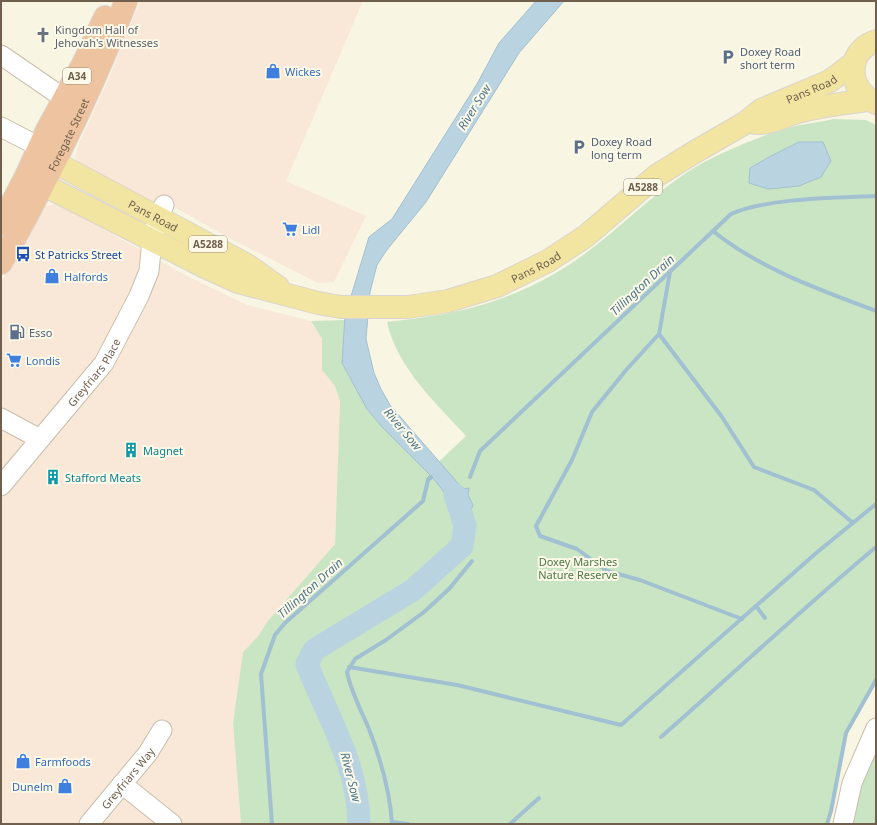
<svg xmlns="http://www.w3.org/2000/svg" width="877" height="825" font-family="'Noto Sans',sans-serif">
<style>
.commercial{fill:#f9e8d7}
.green{fill:#cae5c3}
.water{fill:#bad3e1;stroke:#a1c0d1}
.lines{fill:none;stroke-linecap:round;stroke-linejoin:round}
.stream{stroke:#a1c0d1;stroke-width:4}
.river{stroke:#bad3e1;stroke-width:23}
.minor-casing{stroke:#c9beab;stroke-width:21}
.major-casing{stroke:#dad5d0;stroke-width:24}
.highway-casing{stroke:#dad5d0;stroke-width:24}
.minor{stroke:#fff;stroke-width:19}
.major{stroke:#f2e4a1;stroke-width:22}
.highway{stroke:#eec39f;stroke-width:22}
.labels{text-anchor:middle;dominant-baseline:central;stroke-width:4;stroke-linejoin:round;paint-order:stroke}
.shield{fill:#fdf9e8;stroke:#9a8d7b;stroke-width:1}
.shield-label{font-size:10px;font-weight:bold;fill:#6f5f4c}
.worship-label{font-size:11px;fill:#5b616d;stroke:#fdf9e8;text-anchor:start}
.service-label{font-size:11px;fill:#4e5e75;stroke:#fdf9e8;text-anchor:start}
.shop-label{font-size:11px;fill:#366cbe;stroke:#fdf9e8;text-anchor:start}
.street-label{font-size:11px;fill:#6f5f4c;stroke:#fdf9e8}
.transit-label{font-size:11px;fill:#164399;stroke:#fdf9e8;text-anchor:start}
.culture-label{font-size:11px;fill:#0d838f;stroke:#fdf9e8;text-anchor:start}
.park-label{font-size:11px;fill:#4d7948;stroke:#fdf9e8}
.water-label{font-size:12px;font-style:italic;fill:#4f778d;stroke:#fdf9e8}
</style>
<rect width="100%" height="100%" fill="#f9f5e3"/>
<!-- commercial -->
<g class="commercial">
<path d="M140 1H363L286 181 366 216 334 282 318 283 233 240 176 208 138 207 79 172 75 157 79 143 109 78Z"/>
<path d="M59 204 185 275 247 305 311 321 322 339V370L335 386 340 401 335 544 267 622 259 635 243 652 233 723 241 824H1V282L44 206Z"/>
</g>
<!-- green -->
<g class="green">
<path d="M834 119 866 120 876 125V680L846 733 831 811 827 824H241L233 723 243 652 259 635 267 622 335 544 340 401 335 386 322 370V339L311 321 345 320 342 363 367 409 382 427 428 472 466 436C436 403 397 368 387 322 450 315 498 306 554 274 604 246 641 202 689 171 712 156 751 140 777 131 795 125 815 123 834 119Z"/>
<path d="M876 749V824H849L864 774Z"/>
</g>
<!-- water -->
<g class="water">
<path d="M536 1H564L519 53 426 202 386 251 377 265 370 292 366 339 374 373 381 389 390 405 463 489 469 488 468 495 473 505 465 525 452 513 448 497 433 478 429 481 426 479 430 475 382 427 367 409 342 363 345 316 369 237 392 219 477 84 499 43Z"/>
<path d="M799 142H823L831 161 821 177 799 186 768 189 749 183 750 168 771 156Z"/>
</g>
<g class="lines">
<!-- stream -->
<g class="stream">
<path d="M713 231C760 269 820 290 876 311"/>
<path d="M670 272 659 334 722 417 754 467 814 490 853 523"/>
<path d="M659 334 627 369 592 412 572 460 536 526 540 536 577 549 607 571 640 580 742 619"/>
<path d="M470 477 480 451 731 214C767 198 835 198 876 196"/>
<path d="M756 606 765 618"/>
<path d="M349 667 457 685 621 725 815 554 876 504"/>
<path d="M661 737C733 674 803 608 876 547"/>
<path d="M392 822 408 824"/>
<path d="M272 824 261 674 275 635 285 623 423 501 428 480 431 477"/>
<path d="M392 824C390 791 381 760 369 729 361 710 351 692 347 672L355 659 386 640 424 612 449 589 472 561"/>
<path d="M510 824 539 798"/>
<path d="M827 824 831 811 846 733 876 680"/>
</g>
<!-- river -->
<path class="river" d="M359 824C358 764 328 718 307 664L314 650 413 590 462 546 465 525 455 495"/>
<!-- minor casing -->
<g class="minor-casing">
<g id="minor">
<path d="M1 55 65 99"/>
<path d="M1 127 30 142 38 150"/>
<path d="M1 418 40 439"/>
<path id="s1" d="M1 486 104 363 139 296 149 271 152 240 158 217 164 205"/>
<path d="M122 784 172 824"/>
<path id="s2" d="M89 824 148 753 162 730"/>
<path d="M843 824 852 783 876 728"/>
</g>
</g>
<!-- major casing -->
<g class="major-casing">
<g id="major">
<path d="M876 41C844 52 848 91 876 103"/>
<path d="M756 123C771 124 784 116 798 112 820 106 845 103 868 100"/>
<path id="s3" d="M39 150 54 162 247 265 278 287"/>
<path id="s4" d="M26 176 205 267 238 282 318 303 341 307H408L448 301 497 286 548 261 586 236 656 176 693 153 745 123 761 110 830 81 855 62"/>
</g>
</g>
<!-- highway casing -->
<g class="highway-casing">
<g id="highway">
<path d="M1 224 26 176 47 130 84 62 105 17"/>
<path id="s5" d="M1 263C48 179 92 91 126 1"/>
</g>
</g>
<!-- minor -->
<use href="#minor" class="minor"/>
<!-- major -->
<use href="#major" class="major"/>
<!-- highway -->
<use href="#highway" class="highway"/>
</g>
<!-- icons -->
<defs>
<g id="church-bare" transform="scale(1.2)"><path d="M-1.2-6h2.4v3.5h3.3v2.4h-3.3V6h-2.4V-.1h-3.3v-2.4h3.3Z" fill="#6b7280" stroke="#fdf9e8" stroke-width="2.5" paint-order="stroke"/></g>
<g id="parking-bare" transform="scale(1.2)"><path d="M-3.5-5.5H1a3.5 3.5 0 0 1 0 7H-1V5.5H-3.5ZM-1-3.4V-.6H.8a1.4 1.4 0 0 0 0-2.8Z" fill="#5c6f8a" stroke="#fdf9e8" stroke-width="2.5" paint-order="stroke"/></g>
<g id="shop-bare" transform="scale(1.2)"><path d="M-5-2.5h2.3a2.7 3.5 0 0 1 5.4 0H5L5.5 6h-11ZM-1.5-2.5h3a1.5 2.3 0 0 0-3 0Z" fill="#3f7fe0" stroke="#fdf9e8" stroke-width="2.5" paint-order="stroke"/></g>
<g id="supermarket-bare" transform="scale(1.2)"><path d="M-6-5.5h2.5l.6 2H6L4.5 2H-2.5L-4.4-4H-6ZM-1.5 3.2a1.3 1.3 0 1 0 .1 0ZM3 3.2a1.3 1.3 0 1 0 .1 0Z" fill="#3f7fe0" stroke="#fdf9e8" stroke-width="2.5" paint-order="stroke"/></g>
<g id="bus-bare" transform="scale(1.2)"><path d="M-5-6H5V4H4V6H2V4H-2V6H-4V4H-5ZM-3.5-4V0h7V-4ZM-3.5 1.2v1.5H-2V1.2ZM2 1.2v1.5H3.5V1.2Z" fill="#1a4fb4" stroke="#fdf9e8" stroke-width="2.5" paint-order="stroke"/></g>
<g id="fuel-bare" transform="scale(1.2)"><path d="M-5.5-6h7V0h2V4h1.3V-2.5L3-4.5l.8-.8L6-3V5H2.5V1h-1V6h-7ZM-4.2-4.7v3.2H.2V-4.7Z" fill="#5c6f8a" stroke="#fdf9e8" stroke-width="2.5" paint-order="stroke"/></g>
<g id="building-bare" transform="scale(1.2)"><path d="M-4-6H4V6H1V3H-1V6H-4ZM-2.5-4.3h1.7v1.8h-1.7ZM.8-4.3h1.7v1.8H.8ZM-2.5-1h1.7V.8h-1.7ZM.8-1h1.7V.8H.8Z" fill="#0f9aa8" stroke="#fdf9e8" stroke-width="2.5" paint-order="stroke"/></g>
</defs>
<g fill-rule="evenodd">
<use href="#church-bare" x="43" y="35"/>
<use href="#parking-bare" x="728" y="57"/>
<use href="#shop-bare" x="273" y="71"/>
<use href="#parking-bare" x="579" y="147"/>
<use href="#supermarket-bare" x="290" y="229"/>
<use href="#bus-bare" x="23" y="254"/>
<use href="#shop-bare" x="52" y="276"/>
<use href="#fuel-bare" x="17" y="332"/>
<use href="#supermarket-bare" x="14" y="360"/>
<use href="#building-bare" x="131" y="450"/>
<use href="#building-bare" x="53" y="477"/>
<use href="#shop-bare" x="23" y="761"/>
<use href="#shop-bare" x="65" y="786"/>
</g>
<g class="labels">
<!-- shield labels -->
<g class="shield">
<rect x="63" y="68" width="28" height="16" rx="3"/>
<rect x="624" y="179" width="38" height="16" rx="3"/>
<rect x="189" y="236" width="38" height="16" rx="3"/>
</g>
<g class="shield-label">
<text x="77" y="76">A34</text>
<text x="643" y="187">A5288</text>
<text x="208" y="244">A5288</text>
</g>
<!-- worship labels -->
<g class="worship-label">
<text x="55" y="29">Kingdom Hall of<tspan x="55" dy="13">Jehovah's Witnesses</tspan></text>
</g>
<!-- service labels -->
<g class="service-label">
<text x="740" y="51">Doxey Road<tspan x="740" dy="13">short term</tspan></text>
<text x="591" y="141">Doxey Road<tspan x="591" dy="13">long term</tspan></text>
<text x="29" y="332">Esso</text>
</g>
<!-- shop labels -->
<g class="shop-label">
<text x="285" y="71">Wickes</text>
<text x="302" y="229">Lidl</text>
<text x="64" y="276">Halfords</text>
<text x="26" y="360">Londis</text>
<text x="35" y="761">Farmfoods</text>
<text x="53" y="786" text-anchor="end">Dunelm</text>
</g>
<!-- street labels -->
<g class="street-label">
<text stroke="none"><textPath href="#s4" startOffset="875">Pans Road</textPath></text>
<text stroke="none"><textPath href="#s5" startOffset="145">Foregate Street</textPath></text>
<text stroke="none"><textPath href="#s3" startOffset="132">Pans Road</textPath></text>
<text stroke="none"><textPath href="#s4" startOffset="545">Pans Road</textPath></text>
<text stroke="none"><textPath href="#s1" startOffset="147">Greyfriars Place</textPath></text>
<text stroke="none"><textPath href="#s2" startOffset="60">Greyfriars Way</textPath></text>
</g>
<!-- transit labels -->
<g class="transit-label">
<text x="35" y="254">St Patricks Street</text>
</g>
<!-- culture labels -->
<g class="culture-label">
<text x="143" y="450">Magnet</text>
<text x="65" y="477">Stafford Meats</text>
</g>
<!-- park labels -->
<g class="park-label">
<text x="578" y="561">Doxey Marshes<tspan x="578" dy="13">Nature Reserve</tspan></text>
</g>
<!-- water labels -->
<g class="water-label">
<text transform="translate(474 107) rotate(-58)">River Sow</text>
<text transform="translate(642 285) rotate(-43)">Tillington Drain</text>
<text transform="translate(403 429) rotate(50)">River Sow</text>
<text transform="translate(310 588) rotate(-42)">Tillington Drain</text>
<text transform="translate(351 777) rotate(76)">River Sow</text>
</g>
</g>
<!-- border -->
<rect width="877" height="825" fill="none" stroke="#6f5f4c" stroke-width="4"/>
</svg>
